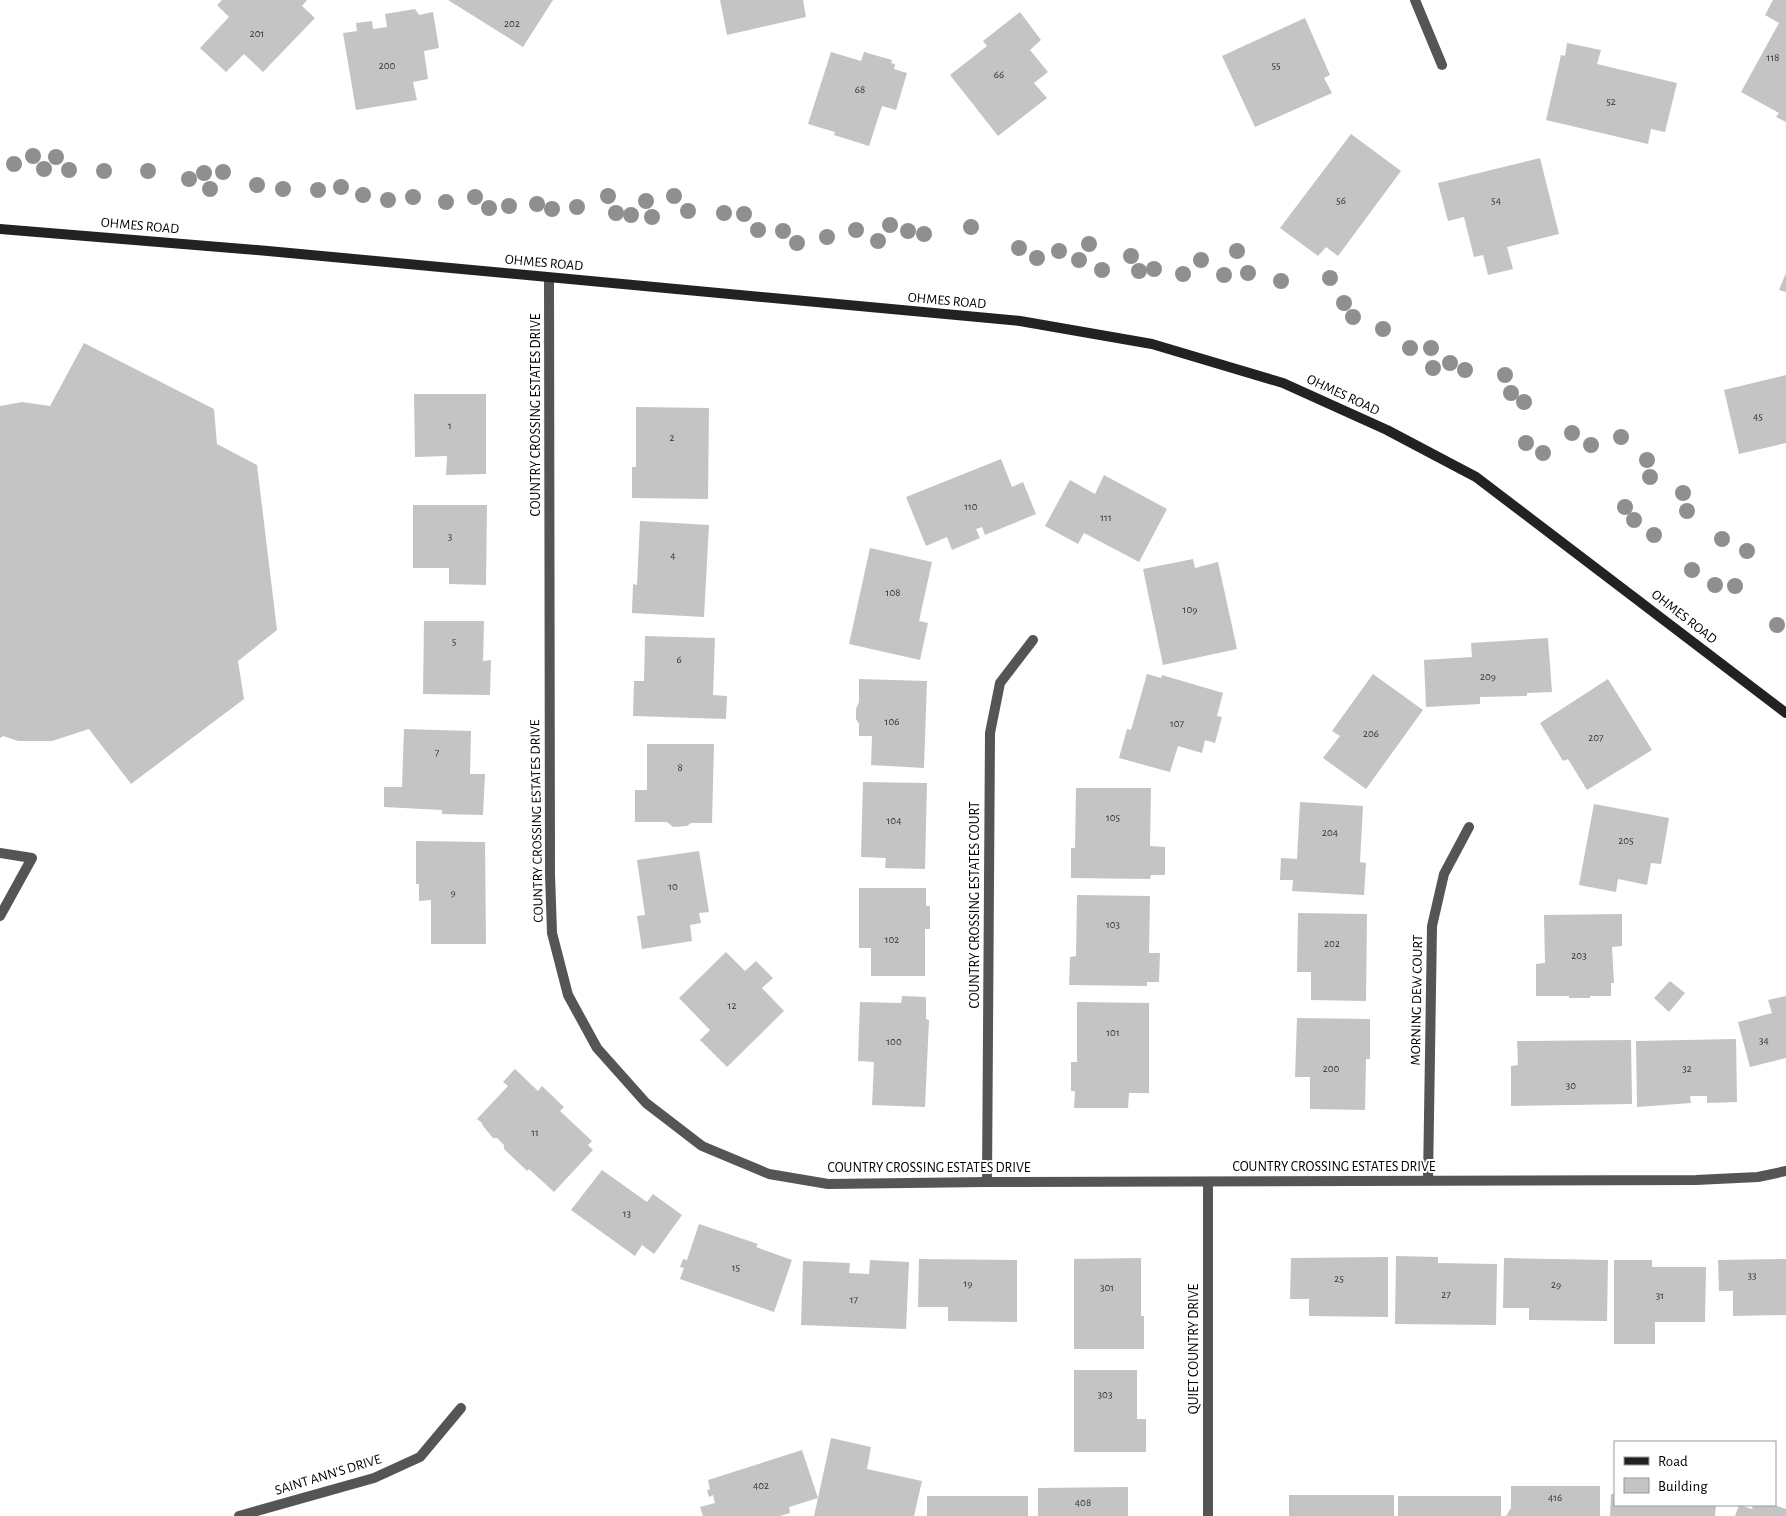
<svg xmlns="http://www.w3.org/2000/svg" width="1786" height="1516" font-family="'Alegreya Sans',sans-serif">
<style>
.building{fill:#c4c4c4}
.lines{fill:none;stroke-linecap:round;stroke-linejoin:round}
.lane{stroke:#555;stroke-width:10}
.street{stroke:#555;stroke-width:10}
.secondary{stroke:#222;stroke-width:10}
.tree{fill:#8f8f8f}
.labels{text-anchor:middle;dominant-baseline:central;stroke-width:4;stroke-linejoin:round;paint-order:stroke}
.number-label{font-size:11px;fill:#313131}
.street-label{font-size:14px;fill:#000;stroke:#fff}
</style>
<rect width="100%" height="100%" fill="#fff"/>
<!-- building -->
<g class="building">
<path d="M222 0H307L302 6 315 18 263 72 244 54 226 72 200 48 229 17 217 5Z"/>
<path d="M448 0H553L523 47Z"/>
<path d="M720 0H803L806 17 727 35Z"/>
<path d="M1773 0H1786V122L1776 117 1779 113 1741 92 1779 23 1765 15Z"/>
<path d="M415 9 419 15 433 12 439 48 424 51 428 79 413 82 417 100 356 110 343 33 357 31 356 23 372 21 373 29 387 27 385 14Z"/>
<path d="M1020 12 1041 40 1030 50 1048 72 1034 83 1047 98 998 136 950 75 987 46 983 41Z"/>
<path d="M1305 18 1330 75 1324 78 1332 93 1255 127 1222 56Z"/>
<path d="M1567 43 1601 50 1597 64 1677 83 1665 132 1651 129 1648 144 1546 120 1561 55 1565 56Z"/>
<path d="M831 52 861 61 864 52 892 60 891 63 895 64 894 69 907 73 896 110 882 106 869 146 834 135 835 132 808 124Z"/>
<path d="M1351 134 1401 171 1338 256 1326 247 1318 256 1280 228Z"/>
<path d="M1540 158 1559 234 1507 247 1513 269 1488 275 1483 255 1474 257 1464 217 1448 221 1438 183Z"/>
<path d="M1786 273V292L1779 290Z"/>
<path d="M84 343 214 409 217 444 257 465 277 630 238 661 244 699 131 784 89 729 52 741H18L3 736 0 738V406L22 402 50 406Z"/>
<path d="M1786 375V443L1739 454 1724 390Z"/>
<path d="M414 394H486V474L446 475 447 456 415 457Z"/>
<path d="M636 407 709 408 708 499 632 498V467H636Z"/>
<path d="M1001 459 1012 487 1023 482 1036 514 985 535 982 527 976 529 980 538 952 550 947 537 926 546 906 497Z"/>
<path d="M1104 475 1167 509 1139 562 1084 533 1078 544 1045 526 1070 480 1095 494Z"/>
<path d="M413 505H487L486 585 449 584V568H413Z"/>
<path d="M640 521 709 525 704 617 632 613 633 584 637 585Z"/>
<path d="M870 548 932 562 919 621 928 623 920 660 849 644Z"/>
<path d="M1193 559 1195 568 1218 562 1237 649 1163 665 1143 569Z"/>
<path d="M424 621H484L483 661 491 660 490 695 423 694Z"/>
<path d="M645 636 715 638 713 695 727 696 726 719 633 716 634 681H644Z"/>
<path d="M1548 638 1552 692 1527 693V696L1480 697V704L1426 707 1424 660 1472 657 1471 643Z"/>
<path d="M1147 674 1161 678 1162 675 1223 693 1217 716 1222 717 1215 743 1205 740 1202 753 1178 746 1170 772 1119 758 1127 729 1131 730Z"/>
<path d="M1373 674 1423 710 1366 789 1323 758 1340 736 1332 731Z"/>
<path d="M859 679 927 681 924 768 871 765 872 736H859V724L856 719V709L859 702Z"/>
<path d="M1608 679 1652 750 1587 790 1568 759 1563 761 1540 723Z"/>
<path d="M404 729 471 731 470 774H485L483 815 442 814V810L384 807V787H402Z"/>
<path d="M647 744H714L712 823H691L687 826 673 827 667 822H635V790H647Z"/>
<path d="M863 782 927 783 925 869 885 868 886 858 861 857Z"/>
<path d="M1076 788H1151L1150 846 1165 847V875H1151L1150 879 1071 878V848H1075Z"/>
<path d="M1300 802 1363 806 1360 862 1366 863 1364 895 1292 891 1293 880H1280L1281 858 1297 859Z"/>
<path d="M1594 804 1669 818 1661 864 1651 863 1647 885 1618 879 1616 892 1579 885Z"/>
<path d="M416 841 485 842 486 944H431V900L419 901V884H416Z"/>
<path d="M699 851 709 912 699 913 701 923 690 925 692 941 642 949 637 916 645 915 637 860Z"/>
<path d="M859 888H926V906H930V929H925V976H871V948H859Z"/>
<path d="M1077 895 1150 896 1149 953H1160L1159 982H1147V986L1069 985 1070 957 1076 956Z"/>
<path d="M1298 913 1367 914 1366 1001 1311 1000V972H1297Z"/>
<path d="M1622 914V946L1612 947 1614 983H1611V996H1590V998H1569V996H1536V964L1545 963 1544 915Z"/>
<path d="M726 952 745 971 756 961 773 978 762 988 784 1011 727 1067 700 1040 710 1030 679 998Z"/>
<path d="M1670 981 1685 993 1669 1012 1654 998Z"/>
<path d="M902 996 926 997V1019L929 1020 925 1107 872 1105 874 1062 858 1061 860 1002 901 1003Z"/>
<path d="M1786 996V1058L1750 1067 1738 1022 1772 1013 1768 1000Z"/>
<path d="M1077 1002 1149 1003V1093H1129L1128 1108H1074L1075 1091H1071V1062H1077Z"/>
<path d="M1297 1018 1370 1019V1059H1366L1365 1110 1310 1109V1077H1295Z"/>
<path d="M1736 1039 1737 1102 1707 1103V1096H1690L1691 1103 1637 1107 1636 1041Z"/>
<path d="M1631 1040 1632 1104 1511 1106V1066L1518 1065 1517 1041Z"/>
<path d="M515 1069 538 1091 542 1086 564 1107 560 1111 592 1141 588 1145 593 1150 554 1192 529 1169 527 1171 504 1149V1145L497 1138H493L483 1126 482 1123 477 1119 508 1086 503 1082Z"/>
<path d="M602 1170 647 1202 653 1194 682 1215 654 1254 642 1245 635 1256 571 1210Z"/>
<path d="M699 1224 758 1244 756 1247 792 1260 774 1312 680 1279 684 1268 680 1267 683 1259 687 1260Z"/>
<path d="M1396 1256 1438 1257V1263L1497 1264 1496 1325 1395 1324Z"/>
<path d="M1388 1257V1317L1309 1316V1299H1290L1291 1258Z"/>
<path d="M1141 1258V1316H1144V1349H1074V1259Z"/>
<path d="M1504 1258 1608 1260 1607 1321 1529 1320V1308H1503Z"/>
<path d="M919 1259 1017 1260V1322L948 1321V1307H918Z"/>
<path d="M1786 1259V1315L1733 1316V1291H1719L1718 1260Z"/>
<path d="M870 1260 909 1262 906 1329 801 1325 803 1261 850 1263 849 1273 869 1274Z"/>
<path d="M1614 1260H1652V1267H1706L1705 1322H1655V1344H1614Z"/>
<path d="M1074 1370H1137V1419H1146V1452H1074Z"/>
<path d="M831 1438 871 1447 867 1469 922 1481 914 1516H814L818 1498 789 1507 790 1513 780 1516H703L700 1507 715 1503 713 1495 709 1497 707 1490 710 1489 708 1480 802 1450 818 1498Z"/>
<path d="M1511 1486H1600V1516H1506L1511 1508Z"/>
<path d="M1128 1487V1516H1038V1488Z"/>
<path d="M1611 1494H1615V1505H1716L1715 1516H1610Z"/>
<rect x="1289" y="1495" width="105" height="21"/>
<rect x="927" y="1496" width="101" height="20"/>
<rect x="1398" y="1496" width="103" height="20"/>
<path d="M1739 1505 1752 1509 1753 1505H1774L1786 1509V1516H1735Z"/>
</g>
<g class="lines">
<!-- lane -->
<path class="lane" d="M0 853 32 858 0 916"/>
<!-- street -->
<g class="street">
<path d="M1415 0 1442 65"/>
<path d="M549 278 550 874 552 933 568 995 597 1048 646 1103 702 1146 769 1174 828 1184 987 1182 1696 1180 1758 1177 1786 1171"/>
<path d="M1428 1180 1432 926 1444 874 1469 827"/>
<path d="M987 1182 990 733 1000 683 1033 640"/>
<path d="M239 1516 374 1478 420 1457 461 1408"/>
<path d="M1208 1516V1182"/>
</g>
<!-- secondary -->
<path class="secondary" d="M0 229 268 251 1020 321 1152 344 1283 383 1387 430 1476 477 1786 713"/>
</g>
<!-- trees -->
<g class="tree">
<circle cx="33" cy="156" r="8"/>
<circle cx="56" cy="157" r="8"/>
<circle cx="14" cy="164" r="8"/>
<circle cx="44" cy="169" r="8"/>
<circle cx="69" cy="170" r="8"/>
<circle cx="104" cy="171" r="8"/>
<circle cx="148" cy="171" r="8"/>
<circle cx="223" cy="172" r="8"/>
<circle cx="204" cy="173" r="8"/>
<circle cx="189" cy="179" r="8"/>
<circle cx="257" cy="185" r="8"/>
<circle cx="341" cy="187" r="8"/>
<circle cx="210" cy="189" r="8"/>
<circle cx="283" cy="189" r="8"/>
<circle cx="318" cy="190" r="8"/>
<circle cx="363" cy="195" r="8"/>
<circle cx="608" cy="196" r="8"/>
<circle cx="674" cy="196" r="8"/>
<circle cx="413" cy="197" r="8"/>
<circle cx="475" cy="197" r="8"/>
<circle cx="388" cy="200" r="8"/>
<circle cx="646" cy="201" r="8"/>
<circle cx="446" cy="202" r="8"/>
<circle cx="537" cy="204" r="8"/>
<circle cx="509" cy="206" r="8"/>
<circle cx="577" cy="207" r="8"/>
<circle cx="489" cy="208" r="8"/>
<circle cx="552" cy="209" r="8"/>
<circle cx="688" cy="211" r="8"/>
<circle cx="616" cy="213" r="8"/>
<circle cx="724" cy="213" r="8"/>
<circle cx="744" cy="214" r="8"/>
<circle cx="631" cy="215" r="8"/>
<circle cx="652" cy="217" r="8"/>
<circle cx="890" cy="225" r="8"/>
<circle cx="971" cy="227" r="8"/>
<circle cx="758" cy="230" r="8"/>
<circle cx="856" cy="230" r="8"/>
<circle cx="783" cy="231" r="8"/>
<circle cx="908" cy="231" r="8"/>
<circle cx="924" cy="234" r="8"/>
<circle cx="827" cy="237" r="8"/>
<circle cx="878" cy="241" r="8"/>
<circle cx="797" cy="243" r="8"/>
<circle cx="1089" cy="244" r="8"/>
<circle cx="1019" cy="248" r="8"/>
<circle cx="1059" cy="251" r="8"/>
<circle cx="1237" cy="251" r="8"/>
<circle cx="1131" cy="256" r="8"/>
<circle cx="1037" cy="258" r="8"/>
<circle cx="1079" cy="260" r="8"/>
<circle cx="1201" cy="260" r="8"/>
<circle cx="1154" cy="269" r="8"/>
<circle cx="1102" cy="270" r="8"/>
<circle cx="1139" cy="271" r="8"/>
<circle cx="1248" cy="273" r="8"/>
<circle cx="1183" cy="274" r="8"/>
<circle cx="1224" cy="275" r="8"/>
<circle cx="1330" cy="278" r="8"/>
<circle cx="1281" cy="281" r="8"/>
<circle cx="1344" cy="303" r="8"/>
<circle cx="1353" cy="317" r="8"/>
<circle cx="1383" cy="329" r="8"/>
<circle cx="1410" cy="348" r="8"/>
<circle cx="1431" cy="348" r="8"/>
<circle cx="1450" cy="363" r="8"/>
<circle cx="1433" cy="368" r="8"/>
<circle cx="1465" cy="370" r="8"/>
<circle cx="1505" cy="375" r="8"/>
<circle cx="1511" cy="393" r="8"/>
<circle cx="1524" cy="402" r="8"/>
<circle cx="1572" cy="433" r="8"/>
<circle cx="1621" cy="437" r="8"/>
<circle cx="1526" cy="443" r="8"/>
<circle cx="1591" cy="445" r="8"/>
<circle cx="1543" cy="453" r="8"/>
<circle cx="1647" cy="460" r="8"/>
<circle cx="1650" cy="477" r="8"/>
<circle cx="1683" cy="493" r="8"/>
<circle cx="1625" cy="507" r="8"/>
<circle cx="1687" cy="511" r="8"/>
<circle cx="1634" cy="520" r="8"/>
<circle cx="1654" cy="535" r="8"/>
<circle cx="1722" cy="539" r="8"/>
<circle cx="1747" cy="551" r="8"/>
<circle cx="1692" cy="570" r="8"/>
<circle cx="1715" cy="585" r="8"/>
<circle cx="1735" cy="586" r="8"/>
<circle cx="1777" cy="625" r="8"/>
</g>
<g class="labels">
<!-- number labels -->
<g class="number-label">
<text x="512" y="23">202</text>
<text x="257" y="33">201</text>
<text x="1773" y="57">118</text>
<text x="387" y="65">200</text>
<text x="1276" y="65">55</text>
<text x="999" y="74">66</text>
<text x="860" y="89">68</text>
<text x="1611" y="101">52</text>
<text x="1341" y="200">56</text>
<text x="1496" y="200">54</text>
<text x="1758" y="416">45</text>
<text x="450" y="425">1</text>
<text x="672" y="437">2</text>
<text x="971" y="506">110</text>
<text x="1106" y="517">111</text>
<text x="450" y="536">3</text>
<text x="673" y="555">4</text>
<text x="893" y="592">108</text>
<text x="1190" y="609">109</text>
<text x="454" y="641">5</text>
<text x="679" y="659">6</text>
<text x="1488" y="676">209</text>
<text x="892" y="721">106</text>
<text x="1177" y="723">107</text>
<text x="1371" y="733">206</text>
<text x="1596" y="737">207</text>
<text x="437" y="752">7</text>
<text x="680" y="767">8</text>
<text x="1113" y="817">105</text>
<text x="894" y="820">104</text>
<text x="1330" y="832">204</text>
<text x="1626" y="840">205</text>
<text x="673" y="886">10</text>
<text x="453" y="892">9</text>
<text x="1113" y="924">103</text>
<text x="892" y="939">102</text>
<text x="1332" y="943">202</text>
<text x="1579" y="955">203</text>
<text x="732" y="1005">12</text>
<text x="1113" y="1032">101</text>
<text x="1764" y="1040">34</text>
<text x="894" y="1041">100</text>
<text x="1331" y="1068">200</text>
<text x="1687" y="1068">32</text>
<text x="1571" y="1085">30</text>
<text x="535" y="1132">11</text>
<text x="627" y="1213">13</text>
<text x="736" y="1267">15</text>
<text x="1752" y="1275">33</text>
<text x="1339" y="1278">25</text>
<text x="968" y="1283">19</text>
<text x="1556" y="1284">29</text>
<text x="1107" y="1287">301</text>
<text x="1446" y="1294">27</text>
<text x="1660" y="1295">31</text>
<text x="854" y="1299">17</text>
<text x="1105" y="1394">303</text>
<text x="761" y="1485">402</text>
<text x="1555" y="1497">416</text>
<text x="1083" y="1502">408</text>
</g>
<!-- street labels -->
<g class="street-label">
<text transform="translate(140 226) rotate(5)">OHMES ROAD</text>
<text transform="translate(544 263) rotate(5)">OHMES ROAD</text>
<text transform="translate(947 301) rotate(5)">OHMES ROAD</text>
<text transform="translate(1343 395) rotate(25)">OHMES ROAD</text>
<text transform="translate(536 415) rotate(-90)">COUNTRY CROSSING ESTATES DRIVE</text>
<text transform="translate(1684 617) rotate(38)">OHMES ROAD</text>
<text transform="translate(537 821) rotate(-91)">COUNTRY CROSSING ESTATES DRIVE</text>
<text transform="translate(975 905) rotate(-90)">COUNTRY CROSSING ESTATES COURT</text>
<text transform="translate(1417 1000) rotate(-89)">MORNING DEW COURT</text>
<text x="1334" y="1167">COUNTRY CROSSING ESTATES DRIVE</text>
<text x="929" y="1168">COUNTRY CROSSING ESTATES DRIVE</text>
<text transform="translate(1194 1349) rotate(-90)">QUIET COUNTRY DRIVE</text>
<text transform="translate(328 1475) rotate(-17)">SAINT ANN'S DRIVE</text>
</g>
</g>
<!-- legend -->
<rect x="1614" y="1441" width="162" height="65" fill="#ffffff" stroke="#999999"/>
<rect x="1624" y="1457" width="25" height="8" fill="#222222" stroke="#999999"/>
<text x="1658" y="1466" font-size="15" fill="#000000">Road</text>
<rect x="1624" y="1478" width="25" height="15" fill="#c4c4c4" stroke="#999999"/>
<text x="1658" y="1491" font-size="15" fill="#000000">Building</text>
</svg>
